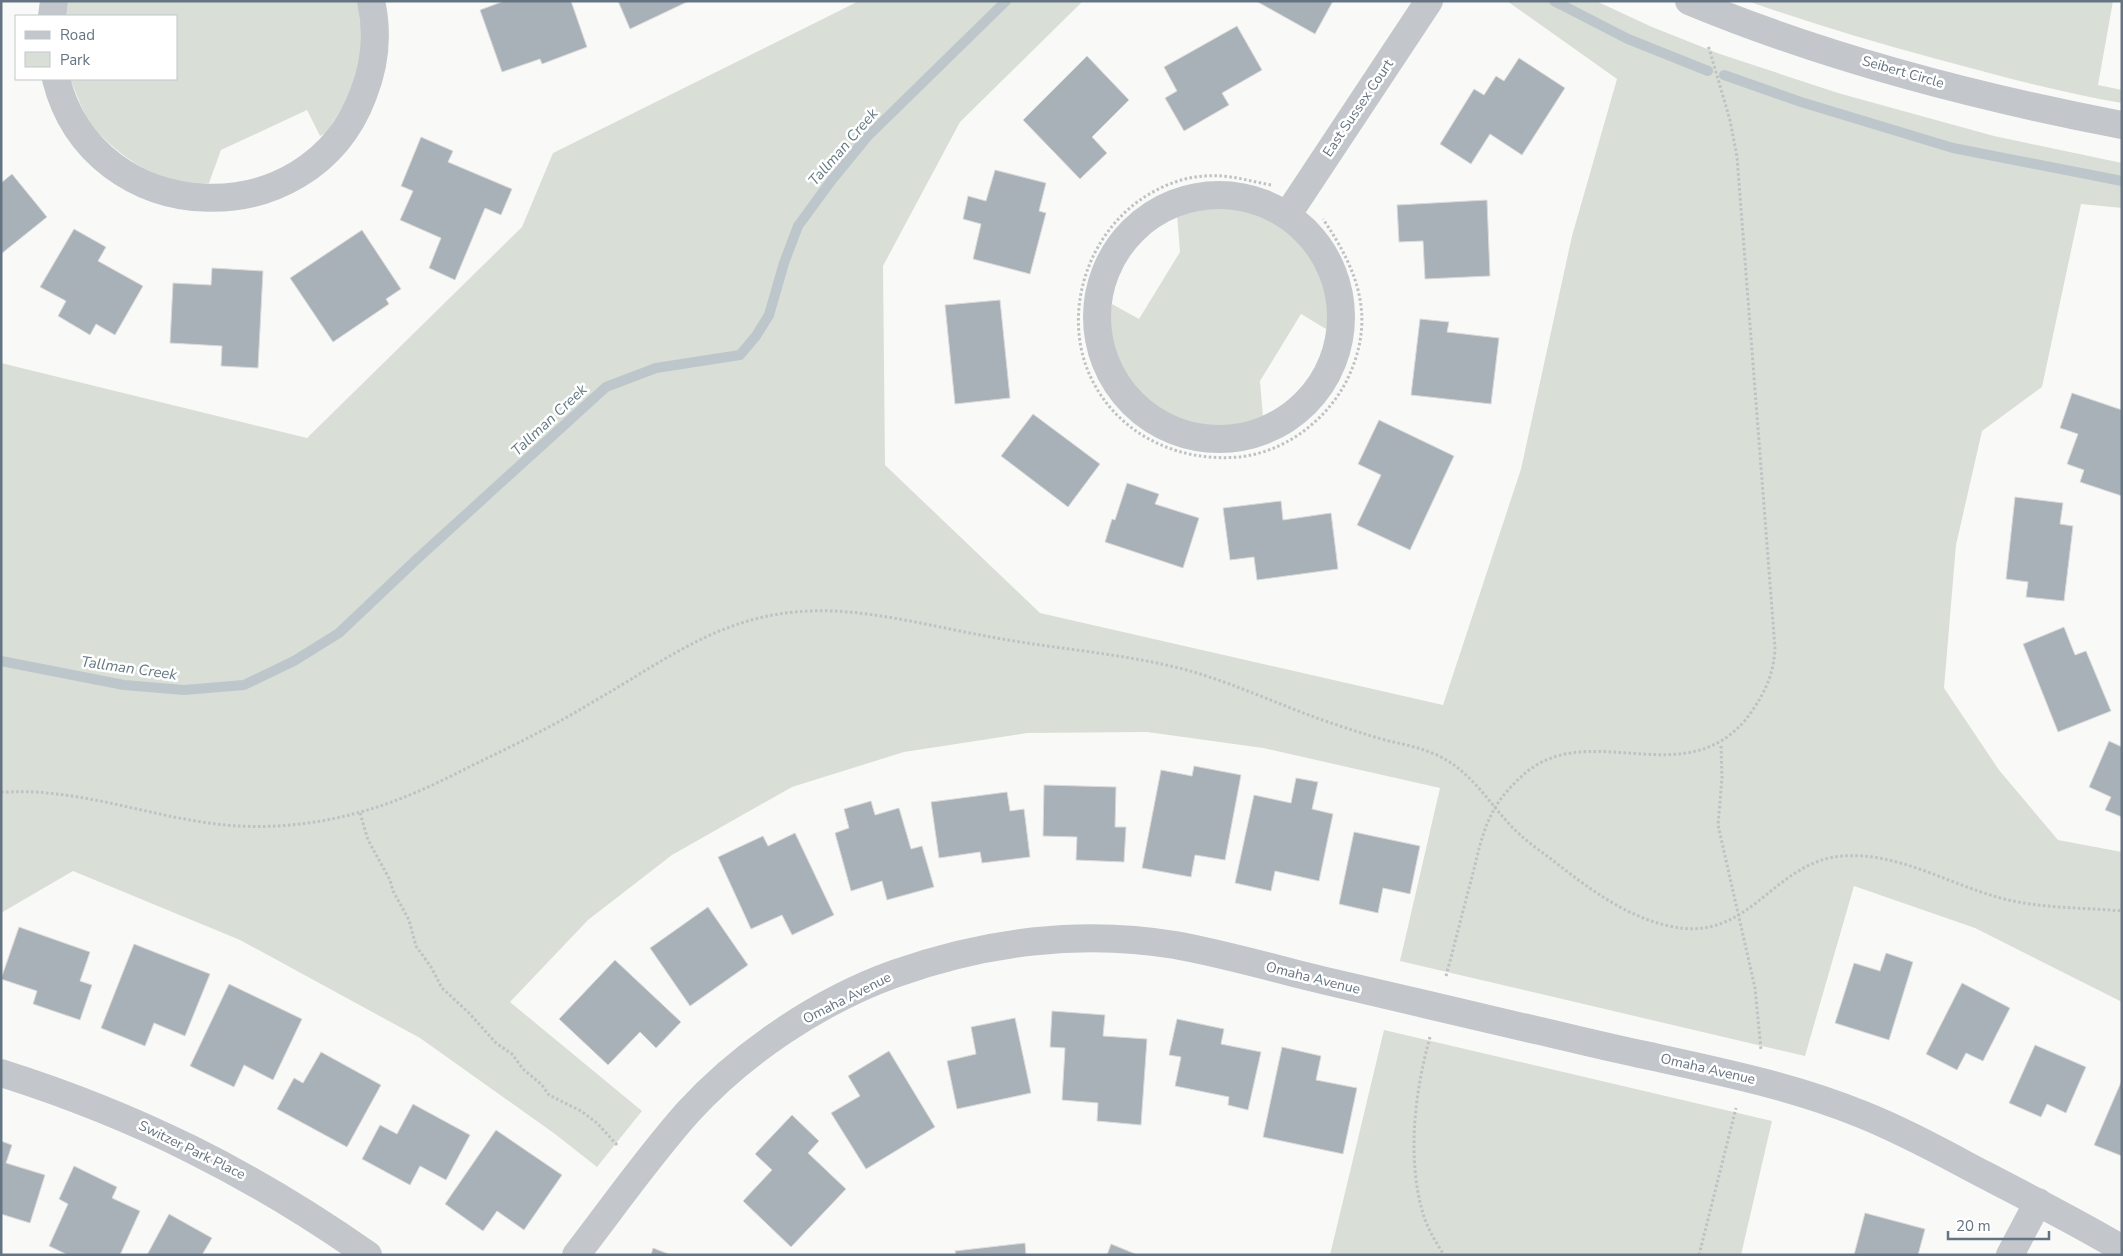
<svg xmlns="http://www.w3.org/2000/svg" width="2123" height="1256" font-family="'Nunito Sans',sans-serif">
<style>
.green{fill:#d9dfd6}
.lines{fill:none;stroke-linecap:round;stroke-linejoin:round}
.stream{stroke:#bcc6cb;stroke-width:10}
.building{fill:#a9b1b8;stroke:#dbdbd9}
.path{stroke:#bfc1c4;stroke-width:3;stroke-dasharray:2.5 2.5;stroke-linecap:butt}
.minor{stroke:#c3c7cb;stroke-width:28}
.labels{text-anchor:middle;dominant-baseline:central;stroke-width:5;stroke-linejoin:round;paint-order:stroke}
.street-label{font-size:14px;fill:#657482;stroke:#fff}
.water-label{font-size:15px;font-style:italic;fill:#657a83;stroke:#fff}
</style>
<rect width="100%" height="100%" fill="#f9faf7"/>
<!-- green -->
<g class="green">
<path d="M68 1H358C364 28 363 60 354 86 348 102 335 118 326 133L320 136 307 110 221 150 209 183C204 184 199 185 194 185 157 183 109 150 89 121 81 108 76 92 70 79H176V16H65Z"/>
<path d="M859 1H1083L960 122 883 266 885 465 1040 613 1443 705 1521 469 1572 236 1617 79 1507 1H1596L1652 27 1720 54 1838 93 1994 136 2122 163V208L2081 204 2042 387 1982 431 1956 545 1944 688 1999 770 2058 840 2122 852V1002L1975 928 1854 886 1805 1056 1400 961 1440 788 1263 748 1147 732 1027 733 904 752 792 787 672 855 588 920 510 1002 642 1111 597 1167 555 1134 420 1038 240 940 73 871 1 913V363L307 438 522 227 553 153Z"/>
<path d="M1748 1H2113L2098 85 2122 90V103C2058 92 1996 75 1933 58 1871 41 1809 23 1748 1Z"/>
<path d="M1221 204C1235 206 1252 207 1266 213 1298 228 1322 265 1329 300 1331 310 1332 320 1326 329L1301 314 1260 381 1263 417C1205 440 1140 416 1117 356 1110 339 1106 322 1112 304L1139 319 1180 252 1177 215 1201 206Z"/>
<path d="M1384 1030 1772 1121 1741 1255H1330Z"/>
</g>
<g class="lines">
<!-- stream -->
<g class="stream">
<path d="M1554 1 1628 39 1708 71"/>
<path d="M1724 75 1801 102 1953 148 2122 181"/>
<path d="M1 661 124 685 184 690 244 685 294 661 339 633 417 559 606 387 656 368 740 355 756 336 769 315 784 263 798 226 831 181 867 137 1006 1"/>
</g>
</g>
<!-- building -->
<g class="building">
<path d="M504 1H571L587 47 542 64 540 59 502 72 480 10Z"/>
<path d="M618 1H689L630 29Z"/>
<path d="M1256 1H1333L1315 34Z"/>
<path d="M1237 26 1262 70 1222 93 1229 105 1184 131 1165 98 1177 91 1164 67Z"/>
<path d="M1087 56 1129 100 1092 137 1107 153 1080 179 1023 120Z"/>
<path d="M1519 58 1565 88 1522 155 1490 134 1471 164 1440 144 1474 89 1484 95 1496 76 1504 81Z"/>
<path d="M421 137 453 151 448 162 512 189 501 215 485 208 455 280 429 268 441 238 400 220 413 191 401 186Z"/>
<path d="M995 170 1046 183 1039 211 1046 213 1030 274 973 259 981 224 963 219 968 196 986 201Z"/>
<path d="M12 174 47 217 1 254V183Z"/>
<path d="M1487 200 1490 276 1425 279 1423 241 1399 242 1397 205Z"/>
<path d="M74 229 106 247 98 261 143 286 115 335 96 324 90 335 58 316 66 301 40 287Z"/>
<path d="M362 230 401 289 386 299 389 304 333 342 290 278Z"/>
<path d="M212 268 263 271 258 368 221 366 222 346 170 343 173 283 211 285Z"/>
<path d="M1000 300 1010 398 955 404 945 305Z"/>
<path d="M1420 319 1449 322 1447 332 1499 338 1491 404 1411 395Z"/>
<path d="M2072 393 2122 410V496L2080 482 2084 470 2067 464 2078 434 2060 428Z"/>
<path d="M1033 414 1100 464 1068 507 1001 456Z"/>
<path d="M1379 420 1454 456 1410 550 1357 525 1381 475 1358 464Z"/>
<path d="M1127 483 1159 494 1155 504 1199 518 1183 568 1105 542 1112 519 1115 520Z"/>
<path d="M2015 497 2063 503 2060 524 2073 526 2064 601 2026 597 2028 582 2006 579Z"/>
<path d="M1281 501 1283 520 1331 513 1338 569 1257 580 1254 557 1230 560 1223 508Z"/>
<path d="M2064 627 2075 655 2086 651 2111 711 2058 732 2023 644Z"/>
<path d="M2109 741 2122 747V817L2105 810 2111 797 2089 787Z"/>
<path d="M1194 766 1241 775 1225 860 1195 855 1191 877 1142 868 1161 770 1192 776Z"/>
<path d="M1296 778 1318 782 1312 809 1333 814 1319 881 1275 871 1271 891 1235 883 1254 795 1291 803Z"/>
<path d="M1044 785 1116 787 1115 827H1126L1124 862 1076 860 1077 837 1043 836Z"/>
<path d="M1007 792 1010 811 1024 809 1030 857 982 863 980 852 939 858 931 802Z"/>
<path d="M871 801 875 815 899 808 911 849 922 846 934 887 887 900 882 881 851 891 835 833 849 828 844 809Z"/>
<path d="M1354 832 1420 846 1410 894 1383 888 1378 913 1339 904Z"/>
<path d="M795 833 834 915 792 935 782 915 751 929 718 857 763 836 768 846Z"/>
<path d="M708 907 748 965 690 1006 650 948Z"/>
<path d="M19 927 90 952 80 981 92 985 80 1020 33 1004 37 991 1 979Z"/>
<path d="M134 944 210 974 185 1036 154 1023 145 1046 101 1028Z"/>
<path d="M1886 953 1913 962 1889 1040 1835 1023 1854 963 1880 971Z"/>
<path d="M615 960 681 1022 656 1048 640 1032 608 1065 559 1019Z"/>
<path d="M1962 983 2010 1008 1983 1061 1966 1053 1957 1070 1926 1054Z"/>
<path d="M229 984 302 1019 273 1080 244 1065 234 1087 190 1066Z"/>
<path d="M1052 1011 1105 1015 1103 1036 1147 1039 1141 1125 1097 1121 1098 1103 1062 1100 1065 1048 1050 1047Z"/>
<path d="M1015 1018 1031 1093 957 1109 947 1061 976 1054 971 1027Z"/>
<path d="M1177 1019 1224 1029 1221 1044 1261 1052 1248 1110 1228 1105 1229 1097 1175 1086 1181 1057 1169 1055Z"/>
<path d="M2035 1045 2086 1067 2066 1113 2047 1104 2041 1117 2009 1103Z"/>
<path d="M1282 1047 1321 1056 1316 1080 1357 1088 1343 1154 1263 1137Z"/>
<path d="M889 1051 935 1127 866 1169 831 1113 860 1096 848 1076Z"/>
<path d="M321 1052 381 1085 347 1147 277 1109 294 1078 303 1083Z"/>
<path d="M2122 1080V1156L2094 1145Z"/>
<path d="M413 1104 470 1135 446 1180 420 1166 410 1185 362 1159 380 1125 397 1134Z"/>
<path d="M792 1115 819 1141 808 1153 846 1189 791 1247 743 1201 772 1170 755 1154Z"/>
<path d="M496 1130 562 1175 524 1230 497 1211 483 1231 445 1204Z"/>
<path d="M1 1141 12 1145 6 1163 45 1175 30 1223 1 1214Z"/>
<path d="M74 1166 117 1187 112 1198 140 1211 120 1255H68L49 1246 68 1204 59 1199Z"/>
<path d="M1865 1213 1925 1229 1918 1255H1854Z"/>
<path d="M169 1214 212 1238 202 1255H147Z"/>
<path d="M1025 1243 1026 1255H956L955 1251Z"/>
<path d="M1111 1244 1138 1255H1107Z"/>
<path d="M653 1248 671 1255H651Z"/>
</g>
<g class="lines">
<!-- path -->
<g class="path">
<path d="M1271 185C1249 181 1228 174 1205 176 1182 177 1159 187 1140 200 1082 241 1059 326 1097 389 1126 438 1182 462 1238 457 1283 453 1325 422 1346 382 1377 320 1359 272 1323 219"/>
<path d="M1721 746 1722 778 1718 825 1755 988 1761 1050"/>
<path d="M1 792C17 792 32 791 47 793 104 798 159 817 216 824 265 830 316 825 364 811 400 801 436 784 469 767 510 747 552 727 591 703 675 655 730 607 833 611 883 613 941 628 991 637 1055 649 1120 653 1183 669 1235 683 1283 707 1334 724 1352 730 1370 736 1389 741 1407 745 1426 749 1443 758 1475 776 1490 805 1515 830 1526 841 1539 850 1551 859 1587 887 1624 916 1669 926 1750 945 1772 861 1843 856 1897 852 1947 883 1997 897 2038 909 2080 907 2122 911"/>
<path d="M360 813 368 840 390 880 393 891 409 920 416 946 431 967 442 988 469 1013 496 1043 512 1054 523 1069 542 1085 549 1095 581 1111 597 1123 618 1146"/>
<path d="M1446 976C1455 943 1463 910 1472 877 1478 853 1483 827 1496 806 1503 795 1512 785 1521 777 1587 713 1690 801 1752 711 1766 691 1774 672 1775 648L1737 157 1730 120 1708 45"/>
<path d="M1430 1037C1415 1091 1407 1155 1422 1210 1426 1226 1435 1241 1444 1255"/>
<path d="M1699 1255 1736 1108"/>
</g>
<!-- minor -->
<g class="minor">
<path d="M1689 1C1826 58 1976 97 2122 125"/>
<path d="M52 16 54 1"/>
<path d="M56 79C94 230 309 239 363 95 375 65 378 32 371 1"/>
<circle cx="1219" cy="317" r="122"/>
<path d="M1288 214 1429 1"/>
<path d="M1 1073C137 1116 251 1173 368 1255"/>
<path d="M576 1255C613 1207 648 1157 688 1112 742 1053 819 1001 894 974 983 942 1081 929 1175 945 1225 954 1276 969 1326 981 1393 997 1460 1012 1527 1028 1567 1037 1606 1047 1645 1055 1718 1071 1792 1086 1861 1114 1904 1131 1945 1154 1985 1175 2031 1199 2077 1222 2122 1249"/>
<path d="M2010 1255 2038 1202"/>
</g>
</g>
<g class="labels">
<!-- street labels -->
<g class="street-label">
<text transform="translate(1903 72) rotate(16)">Seibert Circle</text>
<text transform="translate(1358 108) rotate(-56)">East Sussex Court</text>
<text transform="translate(1313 978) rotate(14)">Omaha Avenue</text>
<text transform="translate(847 998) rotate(-27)">Omaha Avenue</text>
<text transform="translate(1708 1069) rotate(13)">Omaha Avenue</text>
<text transform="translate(192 1150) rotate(26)">Switzer Park Place</text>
</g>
<!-- water labels -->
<g class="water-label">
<text transform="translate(843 147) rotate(-49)">Tallman Creek</text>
<text transform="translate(549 420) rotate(-43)">Tallman Creek</text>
<text transform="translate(129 668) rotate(8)">Tallman Creek</text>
</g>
</g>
<!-- border -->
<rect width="2123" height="1256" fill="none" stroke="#657482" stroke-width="5"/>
<!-- legend -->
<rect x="15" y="15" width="162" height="65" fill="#ffffff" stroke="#c1c7cd"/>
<rect x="25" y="31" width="25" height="8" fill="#c3c7cb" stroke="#c1c7cd"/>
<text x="60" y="40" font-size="15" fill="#657482">Road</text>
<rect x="25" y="52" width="25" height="15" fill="#d9dfd6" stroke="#c1c7cd"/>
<text x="60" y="65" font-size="15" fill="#657482">Park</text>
<!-- scale -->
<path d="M1948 1231v8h101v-8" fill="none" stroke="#657482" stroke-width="2.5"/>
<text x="1956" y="1231" font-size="15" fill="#657482" stroke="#ffffff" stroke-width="4" paint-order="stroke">20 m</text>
</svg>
